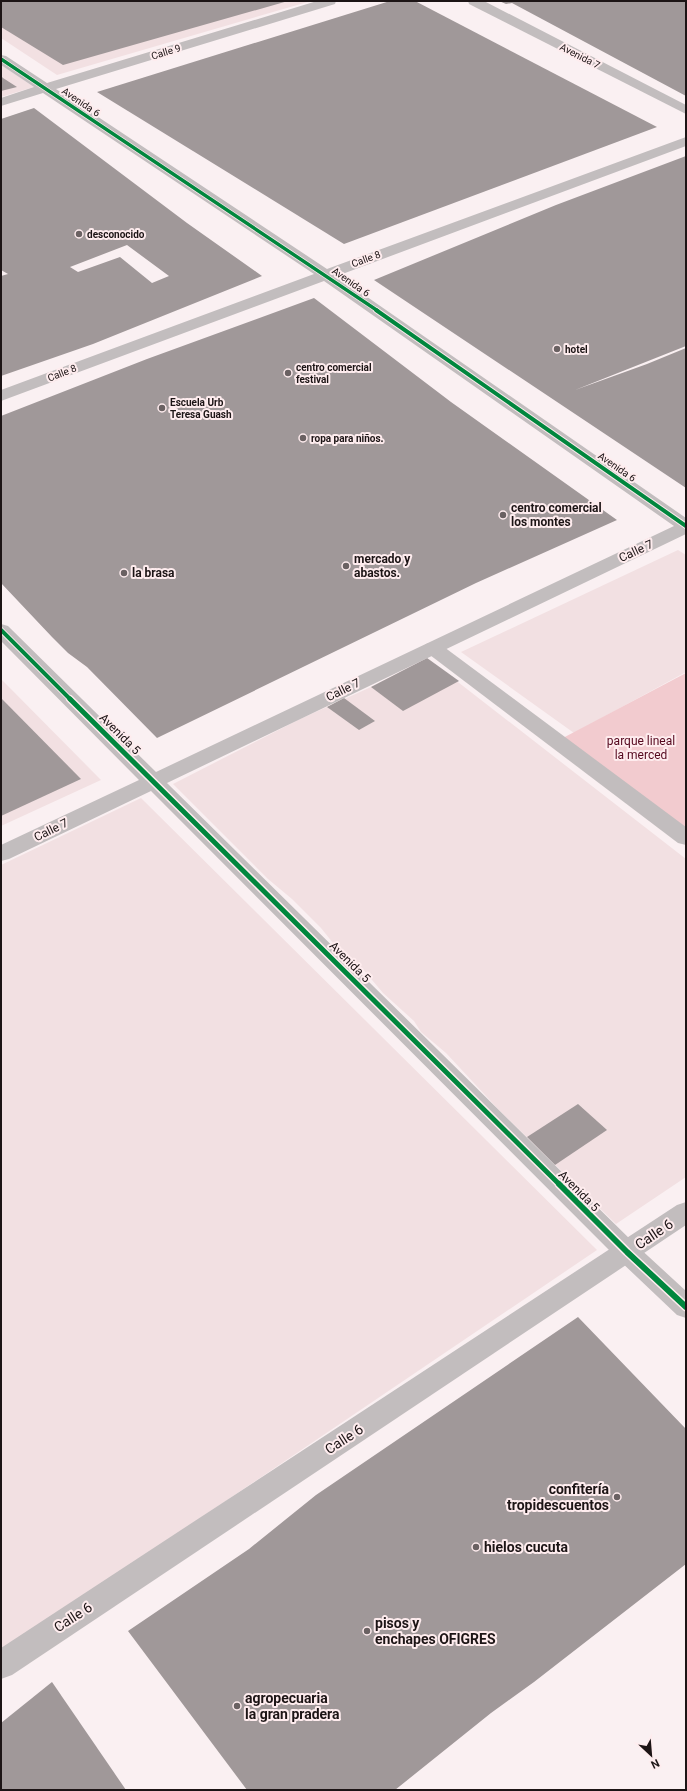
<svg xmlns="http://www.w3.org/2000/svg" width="687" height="1791" font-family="Roboto,sans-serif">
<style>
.built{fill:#f2e0e2}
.green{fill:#f2cbcf}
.building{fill:#a09899;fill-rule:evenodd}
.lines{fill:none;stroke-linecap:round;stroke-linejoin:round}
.service{fill:#c2bdbe;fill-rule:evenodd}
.minor{fill:#c2bdbe;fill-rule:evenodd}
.tertiary{fill:#c2bdbe;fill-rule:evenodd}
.cycleway-far3-casing{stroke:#feecee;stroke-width:5}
.cycleway-far2-casing{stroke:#feecee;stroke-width:6}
.cycleway-far1-casing{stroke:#feecee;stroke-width:8}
.cycleway-casing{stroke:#feecee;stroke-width:9}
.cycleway-far3{stroke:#00873e;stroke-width:3.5}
.cycleway-far2{stroke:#00873e;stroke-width:4}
.cycleway-far1{stroke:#00873e;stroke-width:5}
.cycleway{stroke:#00873e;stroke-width:6}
.poi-dot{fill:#6a6162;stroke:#feecee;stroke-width:1.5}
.labels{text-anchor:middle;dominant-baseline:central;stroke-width:4;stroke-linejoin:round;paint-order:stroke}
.far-street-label{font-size:10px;fill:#1c1415;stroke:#feecee}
.far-poi-label{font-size:10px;font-weight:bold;fill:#1c1415;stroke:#feecee;text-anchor:start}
.poi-label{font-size:12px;font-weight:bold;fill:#1c1415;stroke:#feecee;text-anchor:start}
.street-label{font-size:12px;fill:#1c1415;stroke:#feecee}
.park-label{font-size:12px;fill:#55081e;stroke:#feecee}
.near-street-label{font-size:14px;fill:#1c1415;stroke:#feecee}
.near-poi-label{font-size:14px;font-weight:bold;fill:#1c1415;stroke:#feecee;text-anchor:start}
</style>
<rect width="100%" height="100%" fill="#faf0f2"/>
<!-- built -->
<g class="built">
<path d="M1 1H311L57 75 1 38Z"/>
<path d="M1 65 34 87 1 97Z"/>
<path d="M678 550 686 555V672L574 733 461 652Z"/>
<path d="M427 658 686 859V1177L616 1224 499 1110 446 1053 421 1032 414 1021 383 993 362 968 341 953 321 928 292 899 268 879 173 784 300 719 371 687Z"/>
<path d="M1 679 101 780 1 826Z"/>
<path d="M141 798 597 1250 1 1653V865Z"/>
</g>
<!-- green -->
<path class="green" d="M686 673V842L561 739Z"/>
<!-- building -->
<g class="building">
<path d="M1 1H288L63 65 1 27Z"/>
<path d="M390 1H415L657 127 344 244 97 92Z"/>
<path d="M499 1H686V96L512 3 506 4Z"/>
<path d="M1 76 3 78 17 87 1 91Z"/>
<path d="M34 108 187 223 262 276 93 344 1 376V276L8 274 1 270V119ZM127 245 169 276 152 283 120 257 78 272 70 267Z"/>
<path d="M686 156V346L575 390 647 364 686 348V488L374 280 556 205Z"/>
<path d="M314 298 451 402 617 520 476 583 157 738 87 667 68 653 52 637 1 583V416L147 359Z"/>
<path d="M427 658 459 681 403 711 371 687Z"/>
<path d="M1 698 81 779 1 816Z"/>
<path d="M344 698 375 721 359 730 327 707Z"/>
<path d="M578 1104 607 1130 555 1165 527 1137Z"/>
<path d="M578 1317 686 1429V1564L534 1682 491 1713 395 1790H247L128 1631 249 1549 316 1495Z"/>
<path d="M52 1682 126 1790H1V1723Z"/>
</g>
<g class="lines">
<!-- service -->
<path class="service" d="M433 642 440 644 686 827V845L678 843 426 652 423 648 426 644Z"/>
<!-- minor -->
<g class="minor">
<path d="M317 1H336L335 4 56 89 327 269 686 137V146L337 276 686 518V534L167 783 636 1245 686 1291V1318L677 1315 618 1259 151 791 9 859 1 861V845L139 780 1 641V624L8 626 156 772 674 526 324 281 1 401V390L314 274 43 93 1 106V98L34 87 1 65V55L6 56 47 83Z"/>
<path d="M468 1H484L686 105V114L469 4Z"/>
</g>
<!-- tertiary -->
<path class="tertiary" d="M686 1202V1225L12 1675 1 1679V1648L677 1205Z"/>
<!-- cycleway-far3 casing -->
<g class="cycleway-far3-casing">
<path id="cycleway-far3" d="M1 59 378 311"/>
</g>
<!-- cycleway-far2 casing -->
<g class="cycleway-far2-casing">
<g id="cycleway-far2">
<path d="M376 310 686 526"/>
<path d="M1 630 71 700"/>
</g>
</g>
<!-- cycleway-far1 casing -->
<g class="cycleway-far1-casing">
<path id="cycleway-far1" d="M70 699 560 1185"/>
</g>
<!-- cycleway casing -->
<g class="cycleway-casing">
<path id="cycleway" d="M559 1184 627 1252 686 1307"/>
</g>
<!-- cycleway-far3 -->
<use href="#cycleway-far3" class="cycleway-far3"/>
<!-- cycleway-far2 -->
<use href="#cycleway-far2" class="cycleway-far2"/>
<!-- cycleway-far1 -->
<use href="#cycleway-far1" class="cycleway-far1"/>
<!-- cycleway -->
<use href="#cycleway" class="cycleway"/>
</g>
<!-- markers -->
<g class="poi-dot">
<circle cx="79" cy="234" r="4"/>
<circle cx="557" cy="349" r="4"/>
<circle cx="288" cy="373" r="4"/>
<circle cx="162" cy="408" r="4"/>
<circle cx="303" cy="438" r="4"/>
<circle cx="503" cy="515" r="4"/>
<circle cx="346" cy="566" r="4"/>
<circle cx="124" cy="573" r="4"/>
<circle cx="617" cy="1497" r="4"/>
<circle cx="476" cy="1547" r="4"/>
<circle cx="367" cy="1631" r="4"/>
<circle cx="237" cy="1706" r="4"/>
</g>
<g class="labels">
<!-- far-street labels -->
<g class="far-street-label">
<text transform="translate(166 52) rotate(-17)">Calle 9</text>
<text transform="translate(580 56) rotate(27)">Avenida 7</text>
<text transform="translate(81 102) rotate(34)">Avenida 6</text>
<text transform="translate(366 259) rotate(-20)">Calle 8</text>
<text transform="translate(351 282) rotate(35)">Avenida 6</text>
<text transform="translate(62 373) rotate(-21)">Calle 8</text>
<text transform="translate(617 467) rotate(35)">Avenida 6</text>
</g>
<!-- far-poi labels -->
<g class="far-poi-label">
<text x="87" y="234">desconocido</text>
<text x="565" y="349">hotel</text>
<text x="296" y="367">centro comercial<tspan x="296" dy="12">festival</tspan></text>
<text x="170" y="402">Escuela Urb<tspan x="170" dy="12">Teresa Guash</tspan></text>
<text x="311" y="438">ropa para niños.</text>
</g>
<!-- poi labels -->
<g class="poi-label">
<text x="511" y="508">centro comercial<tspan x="511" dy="14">los montes</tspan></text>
<text x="354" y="559">mercado y<tspan x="354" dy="14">abastos.</tspan></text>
<text x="132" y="573">la brasa</text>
</g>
<!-- street labels -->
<g class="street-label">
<text transform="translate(636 551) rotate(-25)">Calle 7</text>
<text transform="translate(343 690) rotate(-26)">Calle 7</text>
<text transform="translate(120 734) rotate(45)">Avenida 5</text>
<text transform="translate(51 830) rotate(-26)">Calle 7</text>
<text transform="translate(350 962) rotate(45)">Avenida 5</text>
<text transform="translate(579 1191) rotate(45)">Avenida 5</text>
</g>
<!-- park labels -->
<g class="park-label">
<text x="641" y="741">parque lineal<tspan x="641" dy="14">la merced</tspan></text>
</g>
<!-- near-street labels -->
<g class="near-street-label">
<text transform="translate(654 1234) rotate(-34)">Calle 6</text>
<text transform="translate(344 1439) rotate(-33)">Calle 6</text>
<text transform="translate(73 1617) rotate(-33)">Calle 6</text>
</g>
<!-- near-poi labels -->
<g class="near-poi-label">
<text x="609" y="1489" text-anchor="end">confitería<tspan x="609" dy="16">tropidescuentos</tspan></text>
<text x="484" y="1547">hielos cucuta</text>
<text x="375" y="1623">pisos y<tspan x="375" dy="16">enchapes OFIGRES</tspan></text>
<text x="245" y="1698">agropecuaria<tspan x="245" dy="16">la gran pradera</tspan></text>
</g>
</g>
<!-- border -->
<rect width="687" height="1791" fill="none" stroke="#1c1415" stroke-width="4"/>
<!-- north arrow -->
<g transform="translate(651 1755) rotate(154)" stroke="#feecee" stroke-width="3" paint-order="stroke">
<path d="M0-3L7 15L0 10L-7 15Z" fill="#1c1415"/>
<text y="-6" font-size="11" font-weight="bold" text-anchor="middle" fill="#1c1415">N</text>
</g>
</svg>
